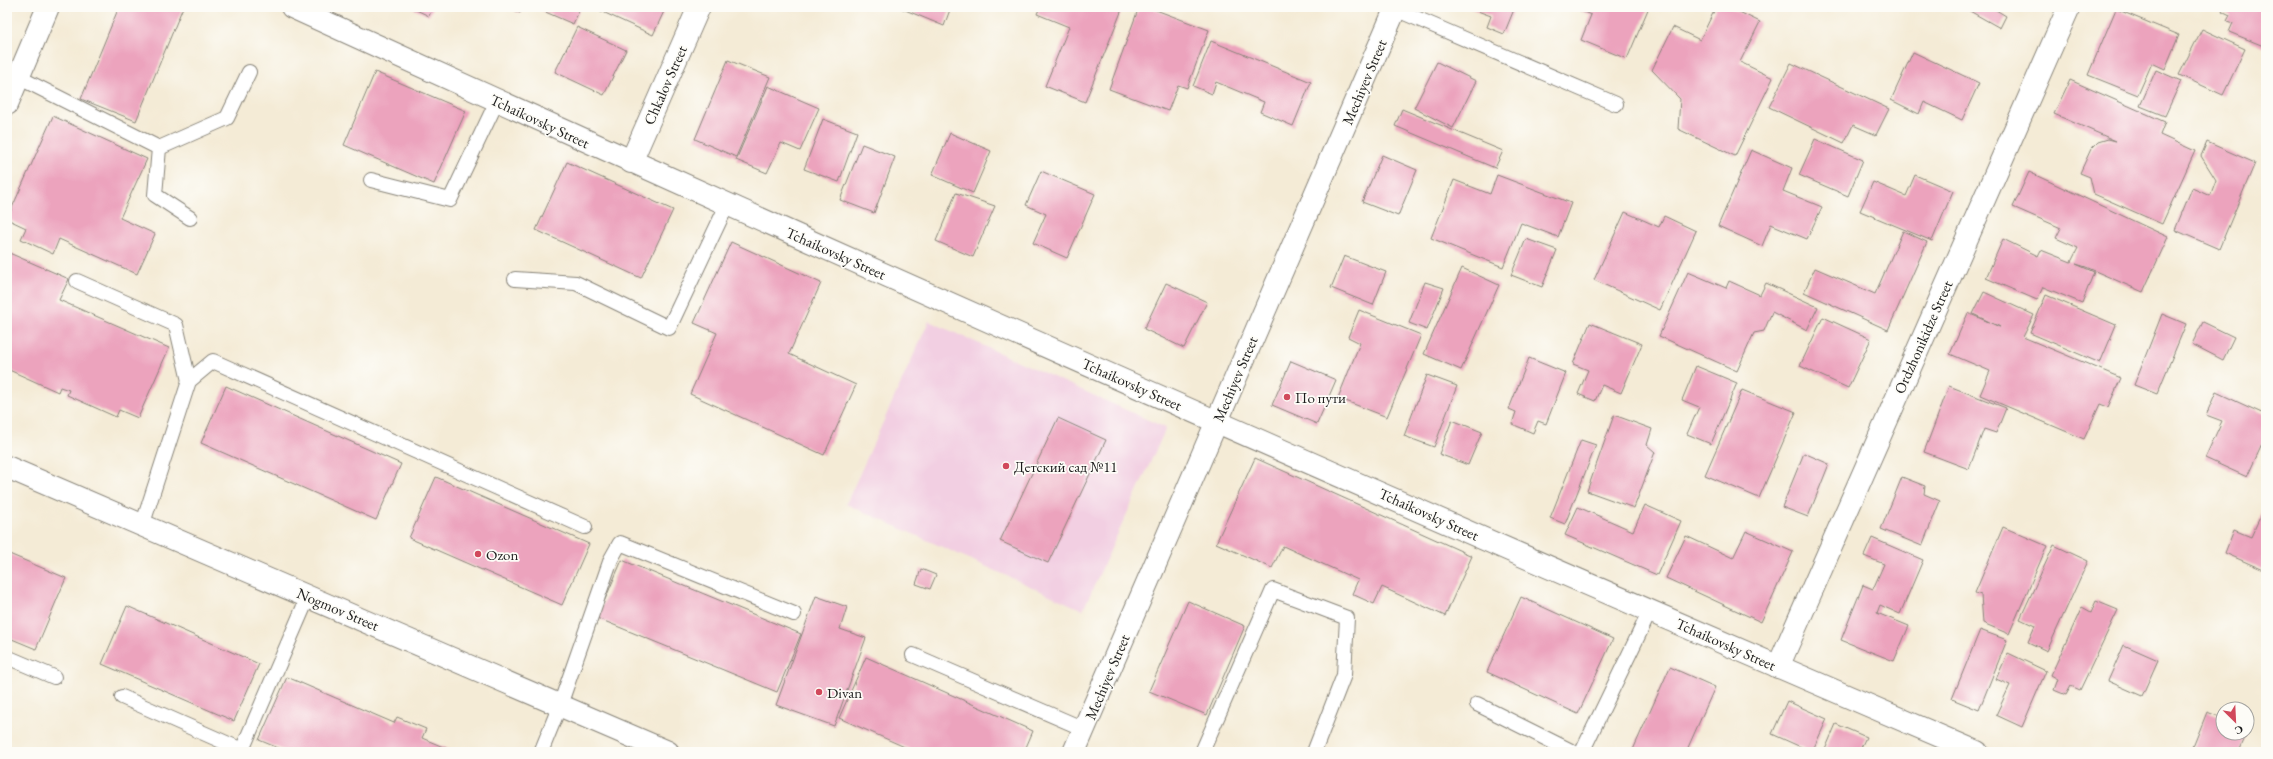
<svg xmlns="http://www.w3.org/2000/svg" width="2273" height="759" font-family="'EB Garamond',serif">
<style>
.built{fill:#f2cfe2}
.building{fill:#eca3bd}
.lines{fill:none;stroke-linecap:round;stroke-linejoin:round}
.service-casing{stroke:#888479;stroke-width:16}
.minor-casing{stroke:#888479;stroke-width:24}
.tertiary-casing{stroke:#888479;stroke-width:24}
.service{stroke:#fff;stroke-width:14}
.minor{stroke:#fff;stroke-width:22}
.tertiary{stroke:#fff;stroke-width:22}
.poi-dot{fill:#d1495b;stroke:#fdfcf7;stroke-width:1.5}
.labels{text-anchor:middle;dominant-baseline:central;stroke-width:3.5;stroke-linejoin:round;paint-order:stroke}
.street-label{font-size:15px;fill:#1c1c1c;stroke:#fdfcf7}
.poi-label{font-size:15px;fill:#1c1c1c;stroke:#fdfcf7;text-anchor:start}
</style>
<rect width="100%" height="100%" fill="#fdfcf7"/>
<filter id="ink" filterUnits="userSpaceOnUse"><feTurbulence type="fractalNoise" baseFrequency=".025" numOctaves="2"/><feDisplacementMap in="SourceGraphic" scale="8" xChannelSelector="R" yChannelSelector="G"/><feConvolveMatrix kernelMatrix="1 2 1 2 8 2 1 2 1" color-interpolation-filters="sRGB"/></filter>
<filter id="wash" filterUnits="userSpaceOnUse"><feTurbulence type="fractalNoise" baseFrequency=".012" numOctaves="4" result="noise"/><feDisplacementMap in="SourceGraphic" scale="16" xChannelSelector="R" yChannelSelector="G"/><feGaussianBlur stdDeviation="0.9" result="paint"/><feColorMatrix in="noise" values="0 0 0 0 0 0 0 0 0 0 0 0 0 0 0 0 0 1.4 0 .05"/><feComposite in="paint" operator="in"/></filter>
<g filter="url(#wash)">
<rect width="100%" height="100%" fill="#f4ebd6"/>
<!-- built -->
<path class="built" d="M929 321 1166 428 1083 610 846 504Z"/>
<g id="blocks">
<!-- building -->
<g class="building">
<path d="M119 7H183L136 121 81 99Z"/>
<path d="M410 7H433L429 16Z"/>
<path d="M507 7H523L520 13Z"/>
<path d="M534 7H581L573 24Z"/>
<path d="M592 7H666L653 35Z"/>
<path d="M898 7H951L944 26Z"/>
<path d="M1040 7H1123L1085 102 1045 86 1069 27 1037 14Z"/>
<path d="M1139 7H1148L1209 30 1187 88 1178 85 1168 111 1109 89Z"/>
<path d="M1467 7H1515L1504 34 1487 27 1491 16Z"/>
<path d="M1571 7H1649L1627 59 1581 40 1591 15Z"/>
<path d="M1716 7H1729L1760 22 1740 62 1773 78 1735 156 1678 129 1680 99 1652 70 1673 27 1700 40Z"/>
<path d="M1969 7H1991L2006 16 2000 28 1968 10Z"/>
<path d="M2224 7H2266V47L2229 32 2233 23 2227 21 2230 15 2222 11Z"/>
<path d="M2116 9 2179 35 2165 69 2152 63 2138 95 2088 75Z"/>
<path d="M577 27 626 50 604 95 555 72Z"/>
<path d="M2202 29 2245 49 2223 95 2179 75Z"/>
<path d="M1211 41 1311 82 1293 126 1260 112 1264 102 1216 82 1212 94 1193 86Z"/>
<path d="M1913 52 1979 83 1962 120 1924 102 1919 114 1891 100Z"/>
<path d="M728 60 770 77 736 157 695 139Z"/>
<path d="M1437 62 1476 81 1453 128 1414 108Z"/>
<path d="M1791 63 1889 109 1876 135 1853 125 1844 143 1769 107Z"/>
<path d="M2156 70 2181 81 2165 116 2140 106Z"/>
<path d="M375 72 466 111 434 184 344 145Z"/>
<path d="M2070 80 2165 122 2160 135 2195 151 2162 224 2094 194 2090 177 2080 173 2091 149 2098 142 2108 139 2116 141 2054 114Z"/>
<path d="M768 86 819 108 800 151 781 143 767 173 736 160Z"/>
<path d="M1402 109 1503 151 1495 168 1395 126Z"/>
<path d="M53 116 147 159 120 218 155 234 137 274 59 239 53 254 21 239 26 228 7 219Z"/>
<path d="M823 119 857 132 839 182 804 169Z"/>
<path d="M950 133 991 151 973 193 932 175Z"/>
<path d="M1815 139 1863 160 1848 196 1799 175Z"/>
<path d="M2207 142 2255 163 2219 249 2175 230 2192 188 2210 196 2216 180 2201 156Z"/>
<path d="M862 144 895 157 874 213 840 200Z"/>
<path d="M1751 150 1792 168 1783 191 1822 207 1807 239 1771 224 1762 246 1718 226Z"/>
<path d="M1382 155 1417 170 1398 216 1362 202Z"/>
<path d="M567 162 673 210 641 278 536 230Z"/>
<path d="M1041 171 1095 194 1067 258 1033 243 1046 214 1026 205Z"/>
<path d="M2029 172 2168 237 2143 292 2086 267 2076 264 2094 272 2082 303 2043 287 2037 300 1986 278 2003 239 2038 256 2041 250 2071 262 2078 248 2056 238 2061 228 2013 207Z"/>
<path d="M1497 175 1571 203 1558 237 1521 223 1503 267 1431 238 1454 180 1490 194Z"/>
<path d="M1915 175 1953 191 1932 241 1860 211 1873 182 1906 196Z"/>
<path d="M956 193 995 206 973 257 936 241Z"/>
<path d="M1625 212 1659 227 1664 216 1696 231 1660 310 1594 280Z"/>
<path d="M1903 231 1927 242 1888 330 1804 292 1815 268 1875 294Z"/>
<path d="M1526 239 1557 250 1542 287 1511 275Z"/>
<path d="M731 242 821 283 789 354 856 385 824 455 690 394 717 333 694 323Z"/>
<path d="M7 252 69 279 59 300 169 348 138 418 119 410 116 417 67 395 69 390 60 387 58 392 7 369Z"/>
<path d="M1344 256 1386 272 1373 305 1331 288Z"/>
<path d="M1462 268 1499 285 1461 370 1424 354Z"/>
<path d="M1688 272 1726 288 1729 281 1760 295 1766 283 1818 307 1807 330 1772 312 1764 331 1754 333 1737 371 1659 336Z"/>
<path d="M1425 282 1444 288 1427 330 1409 323Z"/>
<path d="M1166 283 1207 302 1184 348 1144 329Z"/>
<path d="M1984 292 2034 315 2023 337 2121 378 2108 407 2100 404 2084 439 1980 395 1990 371 1950 354 1968 313 2000 327 1973 314Z"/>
<path d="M2046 295 2116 325 2100 363 2030 333Z"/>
<path d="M1359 310 1421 335 1387 417 1338 398 1360 343 1348 337Z"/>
<path d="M2162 314 2186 324 2157 394 2134 385Z"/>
<path d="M1823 317 1871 339 1848 388 1800 366Z"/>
<path d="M2203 322 2234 337 2223 360 2192 344Z"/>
<path d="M1590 323 1642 344 1621 393 1602 385 1595 401 1578 394 1588 370 1573 364Z"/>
<path d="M1529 358 1566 373 1546 424 1538 421 1533 433 1512 424 1516 412 1509 409Z"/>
<path d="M1291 361 1336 380 1317 424 1272 405Z"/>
<path d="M1696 366 1737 383 1711 444 1687 434 1699 407 1682 400Z"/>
<path d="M1427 375 1457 386 1434 447 1404 436Z"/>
<path d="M226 386 401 464 376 520 201 443Z"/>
<path d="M1949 386 2006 408 1996 433 1984 429 1969 469 1924 452Z"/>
<path d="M1742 390 1796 412 1759 498 1705 475Z"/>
<path d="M2216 392 2266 415V436L2247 477 2205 458 2222 421 2206 415Z"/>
<path d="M1614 415 1652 429 1647 445 1655 452 1634 508 1587 491Z"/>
<path d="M1058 418 1106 440 1048 563 1000 541Z"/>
<path d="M1452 420 1482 432 1468 465 1439 454Z"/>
<path d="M1581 440 1596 445 1565 524 1550 518Z"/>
<path d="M1804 453 1829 464 1808 517 1782 507Z"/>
<path d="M1255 458 1472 556 1445 616 1382 587 1374 604 1352 594 1358 580 1283 546 1272 568 1216 543Z"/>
<path d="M436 477 589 544 562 605 409 538Z"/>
<path d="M1902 477 1925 486 1924 494 1940 501 1922 546 1881 529Z"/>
<path d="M1645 505 1681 521 1657 575 1565 535 1578 507 1633 531Z"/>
<path d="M2265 506 2266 507V571L2225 553 2234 530 2251 537Z"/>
<path d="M2003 527 2047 546 2009 634 1983 623 1981 595 1975 593Z"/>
<path d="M1746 531 1793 552 1761 622 1666 578 1686 536 1733 558Z"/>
<path d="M1872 538 1923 560 1900 614 1880 605 1877 613 1909 626 1894 661 1841 640 1863 585 1873 589 1884 564 1864 556Z"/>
<path d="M2054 545 2088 561 2047 651 2028 642 2035 626 2020 619Z"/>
<path d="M7 553 66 578 36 649 7 637Z"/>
<path d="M622 560 801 634 777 692 597 618Z"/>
<path d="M921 569 936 575 930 589 916 584Z"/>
<path d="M816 596 847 607 840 629 866 638 834 726 776 705Z"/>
<path d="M1521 597 1613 639 1578 714 1487 672Z"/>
<path d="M1188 601 1245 626 1207 715 1149 691Z"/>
<path d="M2096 601 2118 610 2080 690 2071 686 2066 695 2054 690 2058 679 2051 675 2082 607 2091 612Z"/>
<path d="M127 606 259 664 234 721 102 664Z"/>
<path d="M1980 630 2007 640 1979 710 1952 699Z"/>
<path d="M2124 645 2158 660 2142 696 2108 681Z"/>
<path d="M2008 653 2046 671 2022 727 1996 715 2010 685 1996 679Z"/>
<path d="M866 657 1033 731 1024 752H916L839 718Z"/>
<path d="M1670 667 1715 687 1686 752H1632Z"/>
<path d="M287 677 394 723 397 717 426 729 422 738 455 752H288L259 740Z"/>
<path d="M1787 701 1827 719 1812 752 1772 734Z"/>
<path d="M2207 712 2223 718V733H2247L2239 752H2191Z"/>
<path d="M1836 724 1866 737 1859 752H1824Z"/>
</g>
</g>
</g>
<g filter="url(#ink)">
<use href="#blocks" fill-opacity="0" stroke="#888479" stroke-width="1"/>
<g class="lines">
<!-- service casing -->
<g class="service-casing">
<g id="service">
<path d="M1395 9 1616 104"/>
<path d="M18 77 159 148 155 195 190 218"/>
<path d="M159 148 227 118 249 72"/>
<path d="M371 180 450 200 497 101"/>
<path d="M515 279 576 283 669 328 727 205"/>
<path d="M77 281 176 325 189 381"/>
<path d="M142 526 189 381 213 361 585 527"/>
<path d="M913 655 1084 729"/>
<path d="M7 657 54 677"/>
<path d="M122 697 242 750 308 597"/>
<path d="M1477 704 1573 752"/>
<path d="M541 752 560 705 611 559 620 543 794 614"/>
<path d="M1202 752 1273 590 1347 618 1344 675 1314 752"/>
<path d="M1582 752 1650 611"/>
</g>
</g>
<!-- minor casing -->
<g class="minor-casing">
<g id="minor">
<path d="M292 7C850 262 1412 510 1977 752"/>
<path d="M7 104 48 7"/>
<path d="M631 162 699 7"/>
<path d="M1778 667 2069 7"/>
<path d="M1074 752 1396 7"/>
</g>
</g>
<!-- tertiary casing -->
<g class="tertiary-casing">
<path id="tertiary" d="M7 467 668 752"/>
</g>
<!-- service -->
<use href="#service" class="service"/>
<!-- minor -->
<use href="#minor" class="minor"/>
<!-- tertiary -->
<use href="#tertiary" class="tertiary"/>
</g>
</g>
<!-- markers -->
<g class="poi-dot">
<circle cx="1287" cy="397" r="4"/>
<circle cx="1006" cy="466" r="4"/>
<circle cx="478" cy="554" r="4"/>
<circle cx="819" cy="692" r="4"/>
</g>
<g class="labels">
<!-- street labels -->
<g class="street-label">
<text transform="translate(1364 82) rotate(-67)">Mechiyev Street</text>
<text transform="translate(665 85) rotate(-66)">Chkalov Street</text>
<text transform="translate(540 121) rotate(25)">Tchaikovsky Street</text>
<text transform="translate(836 253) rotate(24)">Tchaikovsky Street</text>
<text transform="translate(1923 337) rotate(-66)">Ordzhonikidze Street</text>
<text transform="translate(1235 379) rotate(-67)">Mechiyev Street</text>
<text transform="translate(1132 384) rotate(24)">Tchaikovsky Street</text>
<text transform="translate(1429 514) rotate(24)">Tchaikovsky Street</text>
<text transform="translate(338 609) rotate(23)">Nogmov Street</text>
<text transform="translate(1726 644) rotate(24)">Tchaikovsky Street</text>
<text transform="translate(1107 677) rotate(-67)">Mechiyev Street</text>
</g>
<!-- poi labels -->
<g class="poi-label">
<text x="1295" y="397">По пути</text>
<text x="1014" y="466">Детский сад №11</text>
<text x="486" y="554">Ozon</text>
<text x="827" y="692">Divan</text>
</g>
</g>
<!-- margin -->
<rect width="2273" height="759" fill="none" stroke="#fdfcf7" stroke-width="24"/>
<!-- north arrow -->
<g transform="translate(2235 721) rotate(156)"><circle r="19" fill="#fdfcf7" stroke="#a3a29f"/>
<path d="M0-3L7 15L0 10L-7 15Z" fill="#d1495b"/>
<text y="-6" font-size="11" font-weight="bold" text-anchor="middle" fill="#1c1c1c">С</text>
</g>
</svg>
